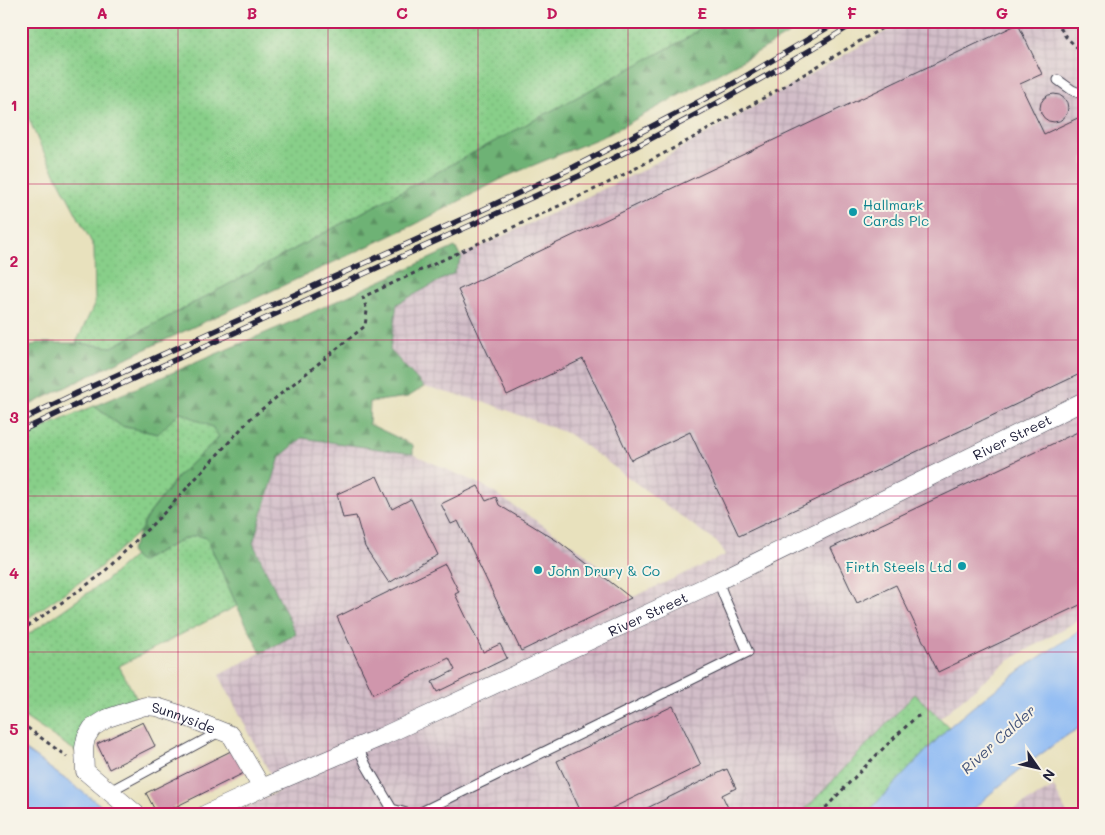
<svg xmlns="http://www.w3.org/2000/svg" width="1105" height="835" font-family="Mali,sans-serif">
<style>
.industrial{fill:url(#industrial-grid)}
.grass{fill:url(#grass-dots);stroke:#557862}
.forest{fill:url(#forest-firs);stroke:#486a58}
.water{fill:#89b8f4;stroke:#566d98}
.building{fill:#d096ac}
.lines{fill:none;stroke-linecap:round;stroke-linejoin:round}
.lane-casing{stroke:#403f4e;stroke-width:11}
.street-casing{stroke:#403f4e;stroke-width:19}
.path{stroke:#403f4e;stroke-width:3;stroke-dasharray:4 4;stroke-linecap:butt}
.lane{stroke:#fff;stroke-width:9}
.street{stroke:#fff;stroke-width:18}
.rail-casing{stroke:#22223b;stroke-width:5.5}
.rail{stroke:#f7f3e8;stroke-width:4;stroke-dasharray:11;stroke-linecap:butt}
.grid{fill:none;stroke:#c2185b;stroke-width:1;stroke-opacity:0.55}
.culture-dot{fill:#0f9aa8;stroke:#f7f3e8;stroke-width:2}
.labels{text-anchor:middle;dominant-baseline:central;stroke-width:4;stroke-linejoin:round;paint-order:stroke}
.culture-label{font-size:14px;fill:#0d838f;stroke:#f7f3e8;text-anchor:start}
.street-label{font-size:14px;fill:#22223b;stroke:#f7f3e8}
.water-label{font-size:15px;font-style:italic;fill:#46567c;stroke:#f7f3e8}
.neatline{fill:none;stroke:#c2185b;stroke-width:2}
.grid-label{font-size:16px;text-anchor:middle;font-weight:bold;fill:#c2185b}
</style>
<defs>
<pattern id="industrial-grid" width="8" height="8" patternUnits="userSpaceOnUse" patternTransform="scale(1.25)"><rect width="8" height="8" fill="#d2bdc8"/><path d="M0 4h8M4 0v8" fill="none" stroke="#b4a2ad"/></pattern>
<pattern id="grass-dots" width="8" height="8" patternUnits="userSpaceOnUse" patternTransform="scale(1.25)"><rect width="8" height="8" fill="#88cf89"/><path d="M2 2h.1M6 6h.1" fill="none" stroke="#75b177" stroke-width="1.8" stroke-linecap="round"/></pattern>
<pattern id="forest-firs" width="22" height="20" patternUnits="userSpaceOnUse" patternTransform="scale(1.25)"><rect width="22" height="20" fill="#6eb275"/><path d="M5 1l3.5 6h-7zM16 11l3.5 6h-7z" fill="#5a9061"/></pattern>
</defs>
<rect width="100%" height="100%" fill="#f7f3e8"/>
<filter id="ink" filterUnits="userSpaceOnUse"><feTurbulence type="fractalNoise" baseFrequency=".02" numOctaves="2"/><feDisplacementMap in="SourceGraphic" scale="10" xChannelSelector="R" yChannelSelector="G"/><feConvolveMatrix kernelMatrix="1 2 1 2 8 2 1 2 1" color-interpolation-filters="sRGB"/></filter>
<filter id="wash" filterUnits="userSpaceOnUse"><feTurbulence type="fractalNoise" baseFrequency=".0096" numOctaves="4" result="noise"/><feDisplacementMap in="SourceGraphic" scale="20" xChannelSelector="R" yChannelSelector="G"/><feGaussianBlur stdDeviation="1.12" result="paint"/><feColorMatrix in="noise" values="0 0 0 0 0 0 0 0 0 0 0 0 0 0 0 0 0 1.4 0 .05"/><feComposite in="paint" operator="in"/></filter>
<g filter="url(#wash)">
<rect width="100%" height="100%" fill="#e8e1bd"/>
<!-- industrial -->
<g class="industrial">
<path d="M904 21H1084V617L1008 661 940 718 915 694 801 814H232L279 791 219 675 296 634 253 543 280 457 302 438 413 454 484 486 583 552 631 598 725 555 719 544 569 434 485 402 424 387 390 350 367 299 574 203 641 171Z"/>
<path d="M1054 787 1067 814H1005Z"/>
</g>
<!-- grass -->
<g class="grass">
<path d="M21 21H710L687 38 112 347 76 343 95 303 94 247 40 145 21 100Z"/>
<path d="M94 406 121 426 158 434 180 412 212 427 220 437 179 475 147 517 142 529 97 570 21 623V437Z"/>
<path d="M197 535 207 538 237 606 119 666 138 701 121 707 77 752 21 715V639L105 581 134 556 139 562 184 539Z"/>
<path d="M915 694 949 727 866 814H801Z"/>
</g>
<!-- forest -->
<g class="forest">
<path d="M710 21H811L763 49 609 134 505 177 414 225 124 359 21 409V351L38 343H76L112 347 687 38Z"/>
<path d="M455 247 462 258 454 273 397 304 390 350 424 387 408 397 370 402 369 424 413 445V454L302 438 280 457 253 543 296 634 261 653 237 606 207 538 197 535 184 539 139 562 130 552 147 517 179 475 219 437 212 427 180 412 158 434 121 426 94 406 284 325Z"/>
</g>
<!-- water -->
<g class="water">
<path d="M1084 628V725C1064 736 1047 750 1029 763 1008 779 987 795 969 814H866L949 727 974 706 1026 666Z"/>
<path d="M21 747 113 814H21Z"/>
</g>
<g id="blocks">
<!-- building -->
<g class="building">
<path d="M1018 24 1042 74 1020 84 1044 134 1084 115V372L739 536 690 432 631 460 583 359 507 395 458 290Z"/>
<circle cx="1054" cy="108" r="14"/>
<path d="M1084 429V603L938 672 896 585 857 603 831 548Z"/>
<path d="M377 476 392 509 411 499 438 555 419 565 389 583 365 547 356 516 343 518 337 494Z"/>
<path d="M478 486 486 501 496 497 499 505 559 542 631 598 521 651 458 521 451 524 441 504Z"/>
<path d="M445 564 459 592 455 594 483 652 500 644 507 658 437 692 432 682 455 670 449 658 373 694 337 617Z"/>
<path d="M673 706 701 765 600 814H582L557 761Z"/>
<path d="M143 722 155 746 109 769 97 744Z"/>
<path d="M235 749 246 772 161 814H157L146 793Z"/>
<path d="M727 769 736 788 722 795 731 814H635Z"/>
</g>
</g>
</g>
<g filter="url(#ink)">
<use href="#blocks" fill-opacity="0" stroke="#403f4e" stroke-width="1"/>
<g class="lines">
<!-- lane casing -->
<g class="lane-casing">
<g id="lane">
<path d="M1058 80 1072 90 1084 95"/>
<path d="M358 747 366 765 392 809 410 814"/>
<path d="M110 791 221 731"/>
<path d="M417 814 748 652 725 599 718 581"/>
</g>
</g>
<!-- street casing -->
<g class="street-casing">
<g id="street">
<path id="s1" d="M136 814 85 771 84 748 86 738 92 728 108 718 126 712 145 706 157 707 176 713 231 735 262 788"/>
<path id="s2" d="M206 814 262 788 381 737 718 581 1084 401"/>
</g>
</g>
<!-- path -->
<g class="path">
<path d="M710 21 719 25 729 21"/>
<path d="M1056 21 1066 37 1084 54"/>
<path d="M21 631 101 575 164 513 251 418 365 326 367 311 363 297 606 184 691 139 774 92 894 21"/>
<path d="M21 723 67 757"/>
<path d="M820 814C851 780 883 748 916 717L922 715"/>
</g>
<!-- lane -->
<use href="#lane" class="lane"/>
<!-- street -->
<use href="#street" class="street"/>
<!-- rail casing -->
<g class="rail-casing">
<g id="rail">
<path d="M21 420 77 393 480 211 574 167 727 87 839 21"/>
<path d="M21 431 82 402 579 176C674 127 767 78 858 21"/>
</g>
</g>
<!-- rail -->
<use href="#rail" class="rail"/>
</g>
</g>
<!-- grid -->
<path class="grid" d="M178 21V814M328 21V814M478 21V814M628 21V814M778 21V814M928 21V814M21 184H1084M21 340H1084M21 496H1084M21 652H1084"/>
<!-- markers -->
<g class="culture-dot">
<circle cx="853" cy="212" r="5"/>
<circle cx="962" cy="566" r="5"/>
<circle cx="538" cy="570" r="5"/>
</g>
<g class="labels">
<!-- culture labels -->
<g class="culture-label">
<text x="863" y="204">Hallmark<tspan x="863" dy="16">Cards Plc</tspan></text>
<text x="952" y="566" text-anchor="end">Firth Steels Ltd</text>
<text x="548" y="570">John Drury &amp; Co</text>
</g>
<!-- street labels -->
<g class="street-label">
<text stroke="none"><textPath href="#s2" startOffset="890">River Street</textPath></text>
<text stroke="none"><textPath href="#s2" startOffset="485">River Street</textPath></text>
<text stroke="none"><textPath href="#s1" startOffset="210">Sunnyside</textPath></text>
</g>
<!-- water labels -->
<g class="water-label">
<text transform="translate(998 739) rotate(-42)">River Calder</text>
</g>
</g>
<!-- margin -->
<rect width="1105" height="835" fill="none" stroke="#f7f3e8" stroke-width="55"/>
<!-- north arrow -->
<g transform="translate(1038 768) rotate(124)" stroke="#f7f3e8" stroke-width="4" paint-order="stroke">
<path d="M0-4L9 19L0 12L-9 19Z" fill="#22223b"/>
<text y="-8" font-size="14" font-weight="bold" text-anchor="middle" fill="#22223b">N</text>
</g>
<rect x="28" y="28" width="1050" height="780" class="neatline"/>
<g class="grid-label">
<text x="102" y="19">A</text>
<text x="252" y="19">B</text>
<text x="402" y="19">C</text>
<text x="552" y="19">D</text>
<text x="702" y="19">E</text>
<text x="852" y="19">F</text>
<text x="1002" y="19">G</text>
<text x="14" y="111">1</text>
<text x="14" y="267">2</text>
<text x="14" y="423">3</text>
<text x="14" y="579">4</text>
<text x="14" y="735">5</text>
</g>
</svg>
